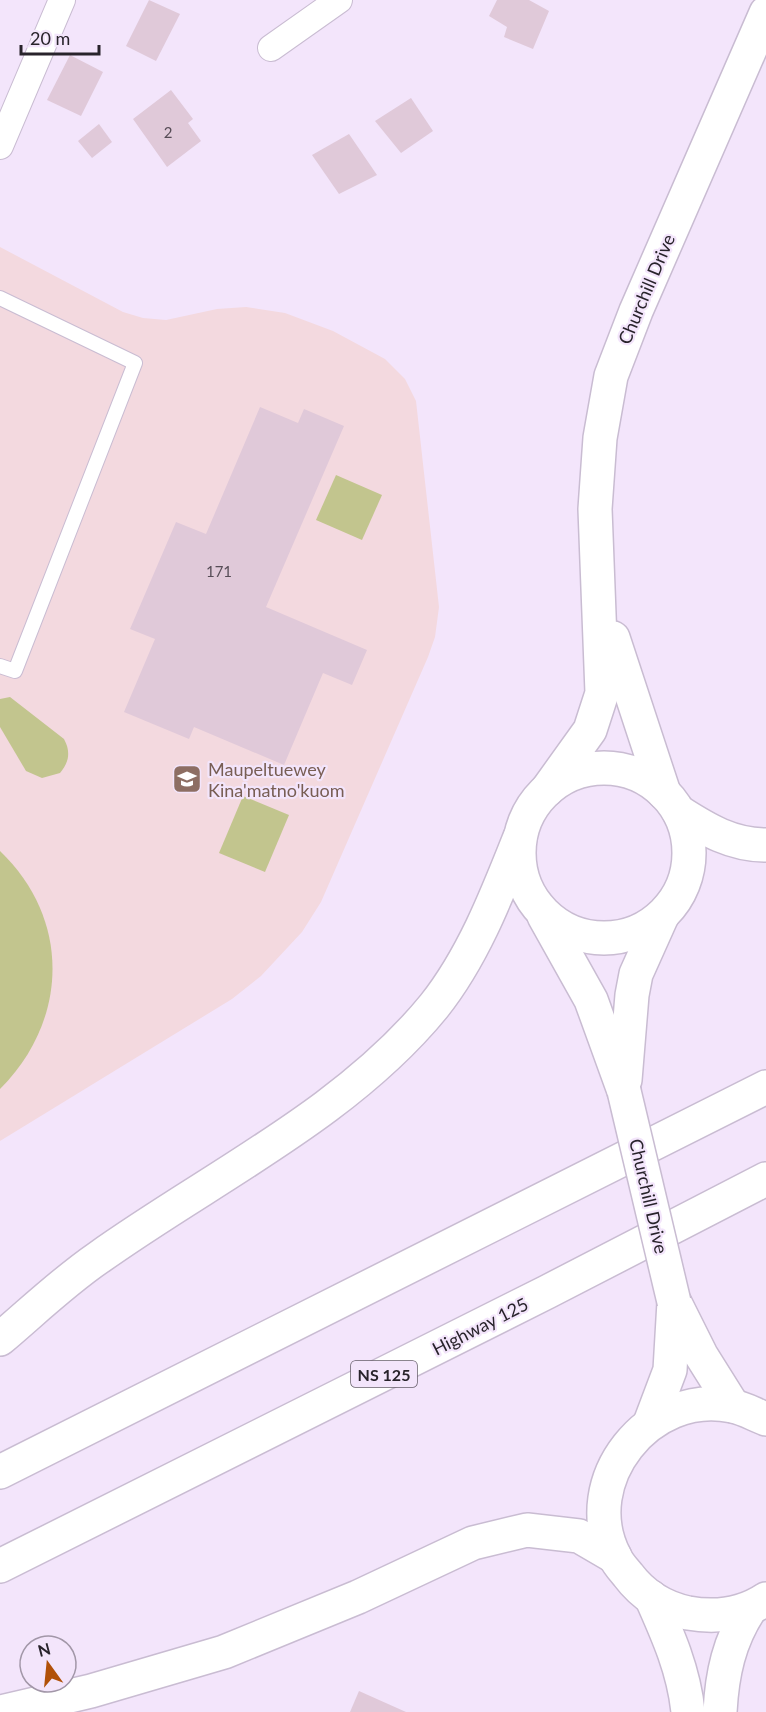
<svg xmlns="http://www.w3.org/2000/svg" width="766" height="1712" font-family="Lato,sans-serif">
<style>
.education{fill:#f3d9df}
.green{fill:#c2c58e}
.building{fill:#e0c9d9}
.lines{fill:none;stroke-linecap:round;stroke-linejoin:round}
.lane-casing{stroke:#c9bcd2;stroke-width:16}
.street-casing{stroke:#c9bcd2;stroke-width:28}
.secondary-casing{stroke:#c9bcd2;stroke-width:36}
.highway-casing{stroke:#c9bcd2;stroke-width:36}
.lane{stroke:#fff;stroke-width:14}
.street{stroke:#fff;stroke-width:26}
.secondary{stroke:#fff;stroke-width:33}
.highway{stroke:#fff;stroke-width:33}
.secondary-bridge-casing{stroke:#c9bcd2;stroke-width:36;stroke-linecap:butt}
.secondary-bridge{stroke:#fff;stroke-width:33}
.labels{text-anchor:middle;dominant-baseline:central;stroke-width:4.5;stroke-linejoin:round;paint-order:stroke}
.number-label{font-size:15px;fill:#564c56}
.shield{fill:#f3e5fb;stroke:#655d69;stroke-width:1.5}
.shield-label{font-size:16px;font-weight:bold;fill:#28232b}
.street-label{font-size:18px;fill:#28232b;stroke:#f3e5fb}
.education-label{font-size:18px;fill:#785e54;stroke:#f3e5fb;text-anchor:start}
</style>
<rect width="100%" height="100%" fill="#f3e5fb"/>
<!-- education -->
<path class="education" d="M0 247 123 312 143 318 166 320 217 309 246 307 285 313 333 331 385 359 405 379 416 401 439 607 435 637 428 657 321 902 302 932 261 976 232 999 0 1141Z"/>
<!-- green -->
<g class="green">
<path d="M336 475 382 495 362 540 316 520Z"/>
<path d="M10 697 64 739C71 752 69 762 60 773L42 778 26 771 0 727V699Z"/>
<path d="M243 796 289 815 265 872 219 853Z"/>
<path d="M0 851C71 919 69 1020 0 1089Z"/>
</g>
<!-- building -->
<g class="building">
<path d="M149 0 180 14 156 61 126 46Z"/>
<path d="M497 0H529L549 11 533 49 504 37 507 27 489 16Z"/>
<path d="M70 55 103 72 81 116 47 100Z"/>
<path d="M171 90 193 119 188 123 201 141 167 167 133 119Z"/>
<path d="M411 98 433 131 401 153 375 121Z"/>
<path d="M99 124 112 142 92 158 78 141Z"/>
<path d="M349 134 377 175 339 194 312 155Z"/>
<path d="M260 407 298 423 304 409 344 426 266 607 367 650 352 685 323 673 284 765 194 727 189 739 124 712 155 639 130 629 176 522 206 534Z"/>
<path d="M359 1691 406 1712H350Z"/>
</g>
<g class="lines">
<!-- lane casing -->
<g class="lane-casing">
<path id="lane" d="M0 298 135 363 15 671 0 666"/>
</g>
<!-- street casing -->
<g class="street-casing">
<g id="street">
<path d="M271 48 339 0"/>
<path d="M0 146 62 0"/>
</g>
</g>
<!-- secondary casing -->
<g class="secondary-casing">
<g id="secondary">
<path d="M613 638 664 793"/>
<circle cx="604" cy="853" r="85"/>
<path d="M547 790 590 730 602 693 595 509 600 438 611 376 636 311 766 13"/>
<path d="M544 916 591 1000 624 1091"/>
<path d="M625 1080 632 995 636 974 662 916"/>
<path d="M675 1303 701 1355 733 1406"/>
<path d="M766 1419C755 1415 744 1408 732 1406 650 1388 575 1481 615 1557 618 1564 624 1570 628 1575 643 1595 664 1608 688 1613 716 1618 742 1615 766 1599"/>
<path d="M650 1423 670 1370 674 1302"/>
<path d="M651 1597C668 1635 684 1671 688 1712"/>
<path d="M720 1712C722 1674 729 1641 750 1609"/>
</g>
</g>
<!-- highway casing -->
<g class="highway-casing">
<g id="highway">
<path d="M679 812C707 830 732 845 766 845"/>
<path d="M0 1339C32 1312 63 1282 98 1258 210 1178 346 1114 434 1006 473 957 497 895 520 837"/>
<path d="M0 1472 766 1087"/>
<path d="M0 1566 547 1292 766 1179"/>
<path d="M1 1712 91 1691 224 1652 358 1597 473 1543 527 1530 579 1536 615 1557"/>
</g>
</g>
<!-- lane -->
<use href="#lane" class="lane"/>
<!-- street -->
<use href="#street" class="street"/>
<!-- secondary -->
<use href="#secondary" class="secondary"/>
<!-- highway -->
<use href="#highway" class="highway"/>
<!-- secondary-bridge casing -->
<g class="secondary-bridge-casing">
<path id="secondary-bridge" d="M624 1091 674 1302"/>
</g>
<!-- secondary-bridge -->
<use href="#secondary-bridge" class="secondary-bridge"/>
</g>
<!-- icons -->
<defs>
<g id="school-square" transform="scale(1.5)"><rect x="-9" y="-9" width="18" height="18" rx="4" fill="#8d6e63" stroke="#f3e5fb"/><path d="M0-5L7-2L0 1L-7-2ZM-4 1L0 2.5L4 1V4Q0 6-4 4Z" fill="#fff"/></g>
</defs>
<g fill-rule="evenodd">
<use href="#school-square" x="187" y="779"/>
</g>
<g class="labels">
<!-- number labels -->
<g class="number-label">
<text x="168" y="132">2</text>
<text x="219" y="571">171</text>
</g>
<!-- shield labels -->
<rect class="shield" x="351" y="1361" width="66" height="26" rx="4.5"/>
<g class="shield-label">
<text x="384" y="1374">NS 125</text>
</g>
<!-- street labels -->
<g class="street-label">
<text transform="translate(646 289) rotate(-67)">Churchill Drive</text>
<text transform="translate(649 1196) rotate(77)">Churchill Drive</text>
<text transform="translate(480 1326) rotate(-27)">Highway 125</text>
</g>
<!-- education labels -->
<g class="education-label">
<text x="208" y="769">Maupeltuewey<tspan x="208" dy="21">Kina'matno'kuom</tspan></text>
</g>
</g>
<!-- north arrow -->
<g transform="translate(48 1664) rotate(345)"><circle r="28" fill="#f3e5fb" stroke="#a297a8" stroke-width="1.5"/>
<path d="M0-4.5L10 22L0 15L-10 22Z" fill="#b15109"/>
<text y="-9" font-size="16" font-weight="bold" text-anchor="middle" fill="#28232b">N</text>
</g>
<!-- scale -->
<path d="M21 45v9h78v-9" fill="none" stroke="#28232b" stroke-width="3"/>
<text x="30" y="45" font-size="18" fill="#28232b" stroke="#f3e5fb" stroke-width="4.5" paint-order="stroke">20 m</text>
</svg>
